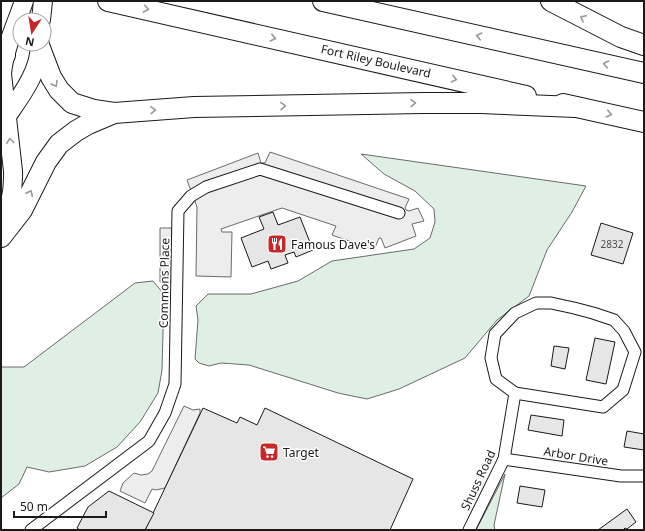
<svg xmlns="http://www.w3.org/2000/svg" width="645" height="531" font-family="'Noto Sans',sans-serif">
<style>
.green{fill:#e0efe3;stroke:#6a6a6a}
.parking{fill:#ededed;stroke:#6a6a6a}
.building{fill:#e6e6e6;stroke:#1a1a1a}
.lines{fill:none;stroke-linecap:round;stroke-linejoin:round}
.minor-casing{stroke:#1a1a1a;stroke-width:13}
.primary-casing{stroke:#1a1a1a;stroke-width:20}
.motorway-casing{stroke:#1a1a1a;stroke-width:22}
.minor{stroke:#fff;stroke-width:11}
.primary{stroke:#fff;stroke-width:18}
.motorway{stroke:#fff;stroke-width:20}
.oneway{stroke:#989898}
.labels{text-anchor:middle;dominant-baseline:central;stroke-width:3;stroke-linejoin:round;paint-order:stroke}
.number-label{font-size:10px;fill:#4d4d4d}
.street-label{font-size:12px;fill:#1a1a1a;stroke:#fff}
.poi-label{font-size:12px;fill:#1a1a1a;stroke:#fff;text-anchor:start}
</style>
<rect width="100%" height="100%" fill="#fff"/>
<!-- green -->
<g class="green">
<path d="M361 154 586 186 572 212 547 250 529 296 497 320 465 358 399 389 367 399 338 393 249 365 221 363 209 366 199 363 195 359 198 320 196 306 208 294H251L298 281 332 261 414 249 430 238 435 222 434 209 415 191 384 174Z"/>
<path d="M153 281 164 294 162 370 158 393 140 422 117 447 85 466 49 472 27 467 19 484 1 498V367H24L135 283Z"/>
<path d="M505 474 494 525 495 530H476Z"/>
</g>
<!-- parking -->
<g class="parking">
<path d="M270 152 409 199 405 208 406 210 409 211 418 208 424 221 412 224 416 236 385 248 381 238H379L374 250 332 235 336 226 282 208 221 229 222 232H232L231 277 196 276 197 207 187 180 258 153 261 163H265Z"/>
<path d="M160 228H172L171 283 160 282Z"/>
<path d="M184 406 193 410 200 409V413L165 488 156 490 152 489 145 503 120 491 123 483 134 473 141 475 148 474 152 471Z"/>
</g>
<!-- building -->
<g class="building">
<path d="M273 212 278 225 300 217 313 250 296 257 294 252 285 255 288 263 271 269 268 261 252 267 241 238 264 229 259 217Z"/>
<path d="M601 223 633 233 623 264 591 255Z"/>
<path d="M595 338 615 342 606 384 586 380Z"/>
<path d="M554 346 569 348 565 369 551 366Z"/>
<path d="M203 408 237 423 240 417 257 425 265 408 413 479 390 530H145Z"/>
<path d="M531 415 564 420 562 436 528 430Z"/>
<path d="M627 431 644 434V450L624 447Z"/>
<path d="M520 486 545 490 542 507 517 503Z"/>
<path d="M109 491 154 513 145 530H80L77 528 88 507Z"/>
<path d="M627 509 636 522 627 529 625 528 624 529 625 530H598Z"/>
</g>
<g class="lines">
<!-- minor casing -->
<g class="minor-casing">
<g id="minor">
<path d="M536 303H551L574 308 593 313 614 320 624 331 635 352 623 390 603 407 515 393 496 379 491 358 495 334 515 313Z"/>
<path d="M504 459 621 476H644"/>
<path d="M31 530 149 441 165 413 175 384 178 211 191 196 206 187 260 169 399 213"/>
<path d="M469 530 504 459 515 393"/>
</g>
</g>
<!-- primary casing -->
<g class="primary-casing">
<g id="primary">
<path d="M41 20 43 1"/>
<path d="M5 119C20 97 40 72 40 44"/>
<path d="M1 234C8 212 14 194 13 171L2 74C4 49 16 25 24 1"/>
</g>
</g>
<!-- motorway casing -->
<g class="motorway-casing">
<g id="motorway">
<path d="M108 1 526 96"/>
<path d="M323 1 644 73"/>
<path d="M551 1 621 37 644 45"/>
<path d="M40 48 51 77 59 90 72 103 94 110 114 113 194 107 423 103H481L575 107"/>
<path d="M1 58 5 55"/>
<path d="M563 104 644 122"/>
<path d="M1 237 22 210 46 162 59 144 76 131 88 124 114 113"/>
</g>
</g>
<!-- minor -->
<use href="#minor" class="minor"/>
<!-- primary -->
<use href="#primary" class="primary"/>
<!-- motorway -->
<use href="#motorway" class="motorway"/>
</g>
<!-- one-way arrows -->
<defs><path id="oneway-chevron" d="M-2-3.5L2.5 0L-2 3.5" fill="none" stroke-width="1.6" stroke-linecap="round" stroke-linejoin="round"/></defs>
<g class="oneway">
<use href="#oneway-chevron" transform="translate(146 9) rotate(13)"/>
<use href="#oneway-chevron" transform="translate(583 18) rotate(-153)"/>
<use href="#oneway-chevron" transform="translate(479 36) rotate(-167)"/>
<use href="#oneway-chevron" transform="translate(273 38) rotate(13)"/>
<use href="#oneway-chevron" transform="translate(606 64) rotate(-168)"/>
<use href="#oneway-chevron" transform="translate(454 79) rotate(13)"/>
<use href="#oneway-chevron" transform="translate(55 84) rotate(59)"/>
<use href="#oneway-chevron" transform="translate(413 103) rotate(-1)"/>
<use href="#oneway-chevron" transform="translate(283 106) rotate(-1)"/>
<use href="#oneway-chevron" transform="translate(153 110) rotate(-4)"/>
<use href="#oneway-chevron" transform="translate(609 114) rotate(12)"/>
<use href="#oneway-chevron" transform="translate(10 141) rotate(-97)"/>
<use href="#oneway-chevron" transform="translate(30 193) rotate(-65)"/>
</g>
<!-- icons -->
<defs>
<g id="restaurant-square" transform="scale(1)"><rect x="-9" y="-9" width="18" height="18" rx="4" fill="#c62828" stroke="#fff"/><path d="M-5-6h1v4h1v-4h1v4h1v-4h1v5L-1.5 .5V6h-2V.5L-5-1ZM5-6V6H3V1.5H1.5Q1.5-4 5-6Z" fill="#fff"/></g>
<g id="supermarket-square" transform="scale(1)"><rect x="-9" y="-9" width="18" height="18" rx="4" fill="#c62828" stroke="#fff"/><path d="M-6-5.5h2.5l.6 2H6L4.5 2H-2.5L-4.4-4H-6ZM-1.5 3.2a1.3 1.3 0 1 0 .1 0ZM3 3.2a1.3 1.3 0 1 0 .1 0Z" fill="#fff"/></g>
</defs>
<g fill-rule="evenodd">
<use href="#restaurant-square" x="277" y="244"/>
<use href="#supermarket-square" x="269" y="452"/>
</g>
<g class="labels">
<!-- number labels -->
<g class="number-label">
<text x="612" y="244">2832</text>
</g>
<!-- street labels -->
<g class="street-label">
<text transform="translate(376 61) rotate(13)">Fort Riley Boulevard</text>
<text transform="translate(164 283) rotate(-89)">Commons Place</text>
<text transform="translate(576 456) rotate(9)">Arbor Drive</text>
<text transform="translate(478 480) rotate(-65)">Shuss Road</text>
</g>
<!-- poi labels -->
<g class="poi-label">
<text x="291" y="244">Famous Dave's</text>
<text x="283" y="452">Target</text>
</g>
</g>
<!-- border -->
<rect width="645" height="531" fill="none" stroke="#1a1a1a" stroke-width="4"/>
<!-- north arrow -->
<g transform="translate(32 32) rotate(192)"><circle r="19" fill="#ffffff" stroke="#a3a3a3"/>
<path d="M0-3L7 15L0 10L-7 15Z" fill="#c62828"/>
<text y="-6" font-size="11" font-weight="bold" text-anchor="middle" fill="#1a1a1a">N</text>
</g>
<!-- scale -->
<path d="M14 511v6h92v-6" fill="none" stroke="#1a1a1a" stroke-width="2"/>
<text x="20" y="511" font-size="12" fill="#1a1a1a" stroke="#ffffff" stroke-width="3" paint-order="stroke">50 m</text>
</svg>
